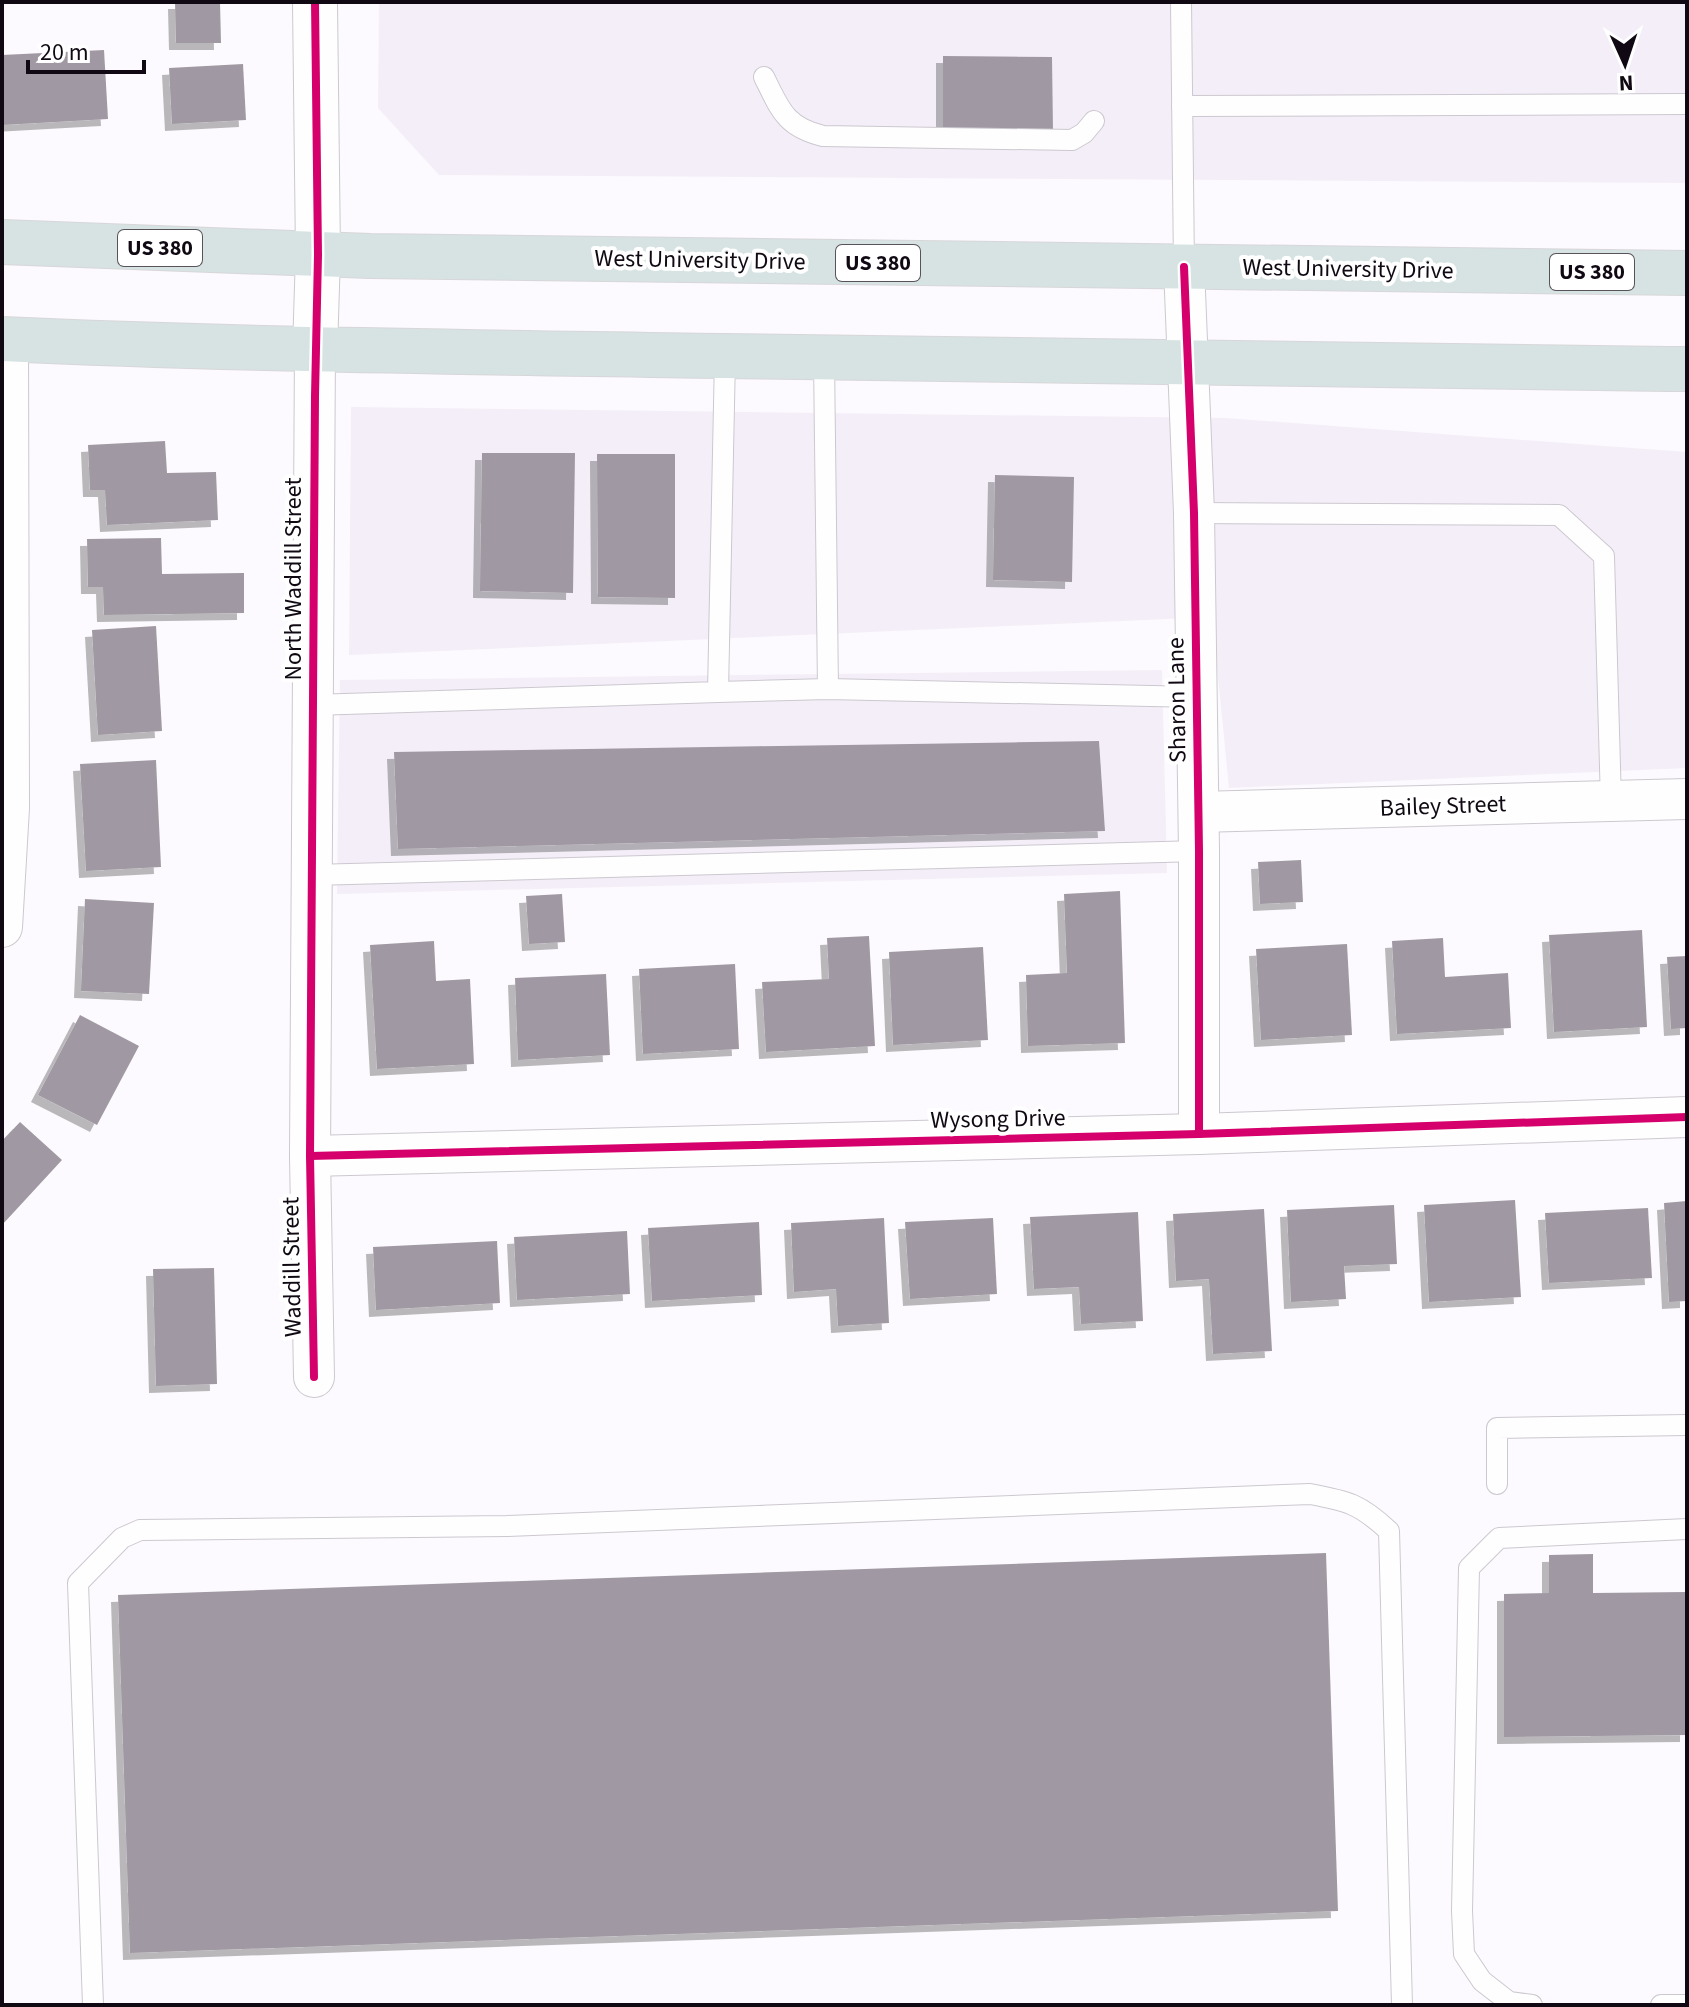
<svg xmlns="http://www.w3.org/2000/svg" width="1689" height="2007" font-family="'Source Sans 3',sans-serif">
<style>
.built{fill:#f4eef8}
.building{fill:#a099a3;filter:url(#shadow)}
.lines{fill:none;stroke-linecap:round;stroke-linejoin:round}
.service-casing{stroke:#ccc8cf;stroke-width:22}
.minor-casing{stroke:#ccc8cf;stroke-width:42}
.tertiary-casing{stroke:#ccc8cf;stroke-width:46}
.trunk-casing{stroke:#d8d6d9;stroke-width:46}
.service{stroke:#fffeff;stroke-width:20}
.minor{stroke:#fffeff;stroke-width:40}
.tertiary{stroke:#fffeff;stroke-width:44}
.trunk{stroke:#d6e3e2;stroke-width:44}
.cycleway-casing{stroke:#fff;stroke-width:13}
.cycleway{stroke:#d6006c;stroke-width:8}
.labels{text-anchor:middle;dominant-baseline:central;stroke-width:8;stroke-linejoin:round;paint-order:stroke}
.shield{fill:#fff;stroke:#58535a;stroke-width:2}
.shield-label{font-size:22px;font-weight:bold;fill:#100913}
.street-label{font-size:24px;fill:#100913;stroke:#fff}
</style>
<defs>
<filter id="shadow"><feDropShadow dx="-7" dy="7" stdDeviation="0" flood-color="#0004"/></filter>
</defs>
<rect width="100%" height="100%" fill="#fcfafe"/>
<!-- built -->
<g class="built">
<path d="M379 2H1687V183L439 175 378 108Z"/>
<path d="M351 407 1226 418 1687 452V768L1229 788 1212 617 349 655Z"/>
<path d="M1162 670 1167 873 337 894 340 680Z"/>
</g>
<!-- building -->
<g class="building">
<path d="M175 2H220L221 43H176Z"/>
<path d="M104 50 108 119 2 125V55Z"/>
<path d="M943 56 1052 57 1053 132 943 128Z"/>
<path d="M243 64 246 120 172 124 169 68Z"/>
<path d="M165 441 167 473 216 472 218 520 107 525 105 490H90L88 445Z"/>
<path d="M482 453H575L573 593 480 591Z"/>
<path d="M597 454H675V598L598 597Z"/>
<path d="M995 475 1074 477 1072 582 993 580Z"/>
<path d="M161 538 162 574 244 573V613L104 615 103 587H88L87 539Z"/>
<path d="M156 626 162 731 98 735 92 630Z"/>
<path d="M1099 741 1105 831 398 849 394 752Z"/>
<path d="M156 760 161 867 86 871 80 764Z"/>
<path d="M1301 860 1303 902 1260 904 1258 862Z"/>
<path d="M1120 891 1125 1043 1028 1046 1026 975 1067 973 1064 894Z"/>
<path d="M562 894 565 942 529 944 526 896Z"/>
<path d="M85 899 154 903 149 994 81 991Z"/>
<path d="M1642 930 1647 1027 1554 1032 1549 935Z"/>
<path d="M869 936 875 1046 766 1052 762 982 829 979 827 938Z"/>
<path d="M1443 938 1445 977 1508 973 1511 1028 1397 1034 1392 941Z"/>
<path d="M434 941 436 981 470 979 474 1064 377 1069 370 945Z"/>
<path d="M1347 944 1352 1035 1261 1040 1256 949Z"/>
<path d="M983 947 988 1040 893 1045 889 952Z"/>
<path d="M1687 956V1028L1671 1029 1667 957Z"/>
<path d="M735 964 739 1049 643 1054 639 969Z"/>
<path d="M606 974 610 1055 518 1060 515 978Z"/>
<path d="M80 1015 139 1046 97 1125 38 1095Z"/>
<path d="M20 1122 62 1160 2 1225V1141Z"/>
<path d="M1515 1200 1521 1297 1429 1302 1424 1205Z"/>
<path d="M1687 1201V1301L1669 1302 1664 1203Z"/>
<path d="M1394 1205 1397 1264 1344 1266 1346 1299 1291 1302 1287 1210Z"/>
<path d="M1648 1208 1652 1278 1549 1283 1545 1213Z"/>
<path d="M1264 1209 1272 1351 1213 1354 1209 1279 1176 1281 1173 1214Z"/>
<path d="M1138 1212 1143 1321 1081 1324 1079 1287 1034 1289 1030 1217Z"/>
<path d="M884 1218 889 1323 838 1326 836 1289 794 1292 791 1223Z"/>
<path d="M993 1218 997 1294 910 1299 905 1222Z"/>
<path d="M759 1222 762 1295 652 1301 648 1228Z"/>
<path d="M627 1231 630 1294 517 1300 514 1237Z"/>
<path d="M497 1241 500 1303 376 1310 373 1247Z"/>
<path d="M214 1268 217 1384 156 1386 153 1269Z"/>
<path d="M1326 1553 1338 1911 130 1953 118 1595Z"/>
<path d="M1593 1554V1593L1687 1592V1735L1504 1737V1594L1549 1593V1555Z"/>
</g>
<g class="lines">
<!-- service casing -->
<g class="service-casing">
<g id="service">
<path d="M1181 2 1184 267"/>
<path d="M764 77C780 109 785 127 823 136L1072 140 1084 133 1094 121"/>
<path d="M1182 106 1687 104"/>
<path d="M824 359 828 689"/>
<path d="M1194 513 1559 515 1604 556 1611 802"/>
<path d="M718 692 828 689 1196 697"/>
<path d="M313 705 718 692 725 357"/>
<path d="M312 875 1199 851"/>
<path d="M1497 1484V1428L1687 1425"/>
<path d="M93 2005 78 1583 122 1538 140 1530 507 1526 1310 1494C1348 1501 1360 1504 1389 1531L1402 2005"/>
<path d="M1532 2005 1509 2002 1482 1981 1464 1954 1462 1911 1469 1568 1499 1538 1687 1529"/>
<path d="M1661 2005H1687"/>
</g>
</g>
<!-- minor casing -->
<g class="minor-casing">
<g id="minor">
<path d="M1184 267 1194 513 1199 851V1134"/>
<path d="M1199 812 1687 799"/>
<path d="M2 927 9 808 8 339"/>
<path d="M310 1156 1199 1134 1687 1117"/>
<path d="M314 1377 310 1156 315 349"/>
</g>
</g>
<!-- tertiary casing -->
<g class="tertiary-casing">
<path id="tertiary" d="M315 2 318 255 315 349"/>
</g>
<!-- trunk casing -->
<g class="trunk-casing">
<g id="trunk">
<path d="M2 242 370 256 1687 273"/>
<path d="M2 339C242 350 482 352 722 356 1043 362 1365 367 1687 369"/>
</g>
</g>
<!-- service -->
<use href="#service" class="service"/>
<!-- minor -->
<use href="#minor" class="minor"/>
<!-- tertiary -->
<use href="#tertiary" class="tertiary"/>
<!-- trunk -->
<use href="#trunk" class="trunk"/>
<!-- cycleway casing -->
<g class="cycleway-casing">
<g id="cycleway">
<path d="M1184 267 1194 513 1199 851V1134"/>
<path d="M310 1156 1199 1134 1687 1117"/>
<path d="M314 1377 310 1156 315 396 318 255 315 2"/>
</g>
</g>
<!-- cycleway -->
<use href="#cycleway" class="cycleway"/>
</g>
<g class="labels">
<!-- shield labels -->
<g class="shield">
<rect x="118" y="230" width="84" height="36" rx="6"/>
<rect x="836" y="245" width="84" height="36" rx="6"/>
<rect x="1550" y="254" width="84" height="36" rx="6"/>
</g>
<g class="shield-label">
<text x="160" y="248">US 380</text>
<text x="878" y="263">US 380</text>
<text x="1592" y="272">US 380</text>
</g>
<!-- street labels -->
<g class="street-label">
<text transform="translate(700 260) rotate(1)">West University Drive</text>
<text transform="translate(1348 269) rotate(1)">West University Drive</text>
<text transform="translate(293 579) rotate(-90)">North Waddill Street</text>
<text transform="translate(1177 700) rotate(-91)">Sharon Lane</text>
<text transform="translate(1443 806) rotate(-2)">Bailey Street</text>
<text transform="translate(998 1119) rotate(-1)">Wysong Drive</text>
<text transform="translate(292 1267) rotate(-91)">Waddill Street</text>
</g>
</g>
<!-- border -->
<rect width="1689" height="2007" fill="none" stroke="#100913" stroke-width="8"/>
<!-- north arrow -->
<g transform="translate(1625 64) rotate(177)" stroke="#ffffff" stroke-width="6" paint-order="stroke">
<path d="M0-6L14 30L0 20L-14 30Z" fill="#100913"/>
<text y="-12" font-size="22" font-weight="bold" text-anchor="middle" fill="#100913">N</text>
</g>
<!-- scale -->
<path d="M28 60v12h116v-12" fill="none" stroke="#100913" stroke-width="4"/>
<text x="40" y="60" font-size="24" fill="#100913" stroke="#ffffff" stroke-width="6" paint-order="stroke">20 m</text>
</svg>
